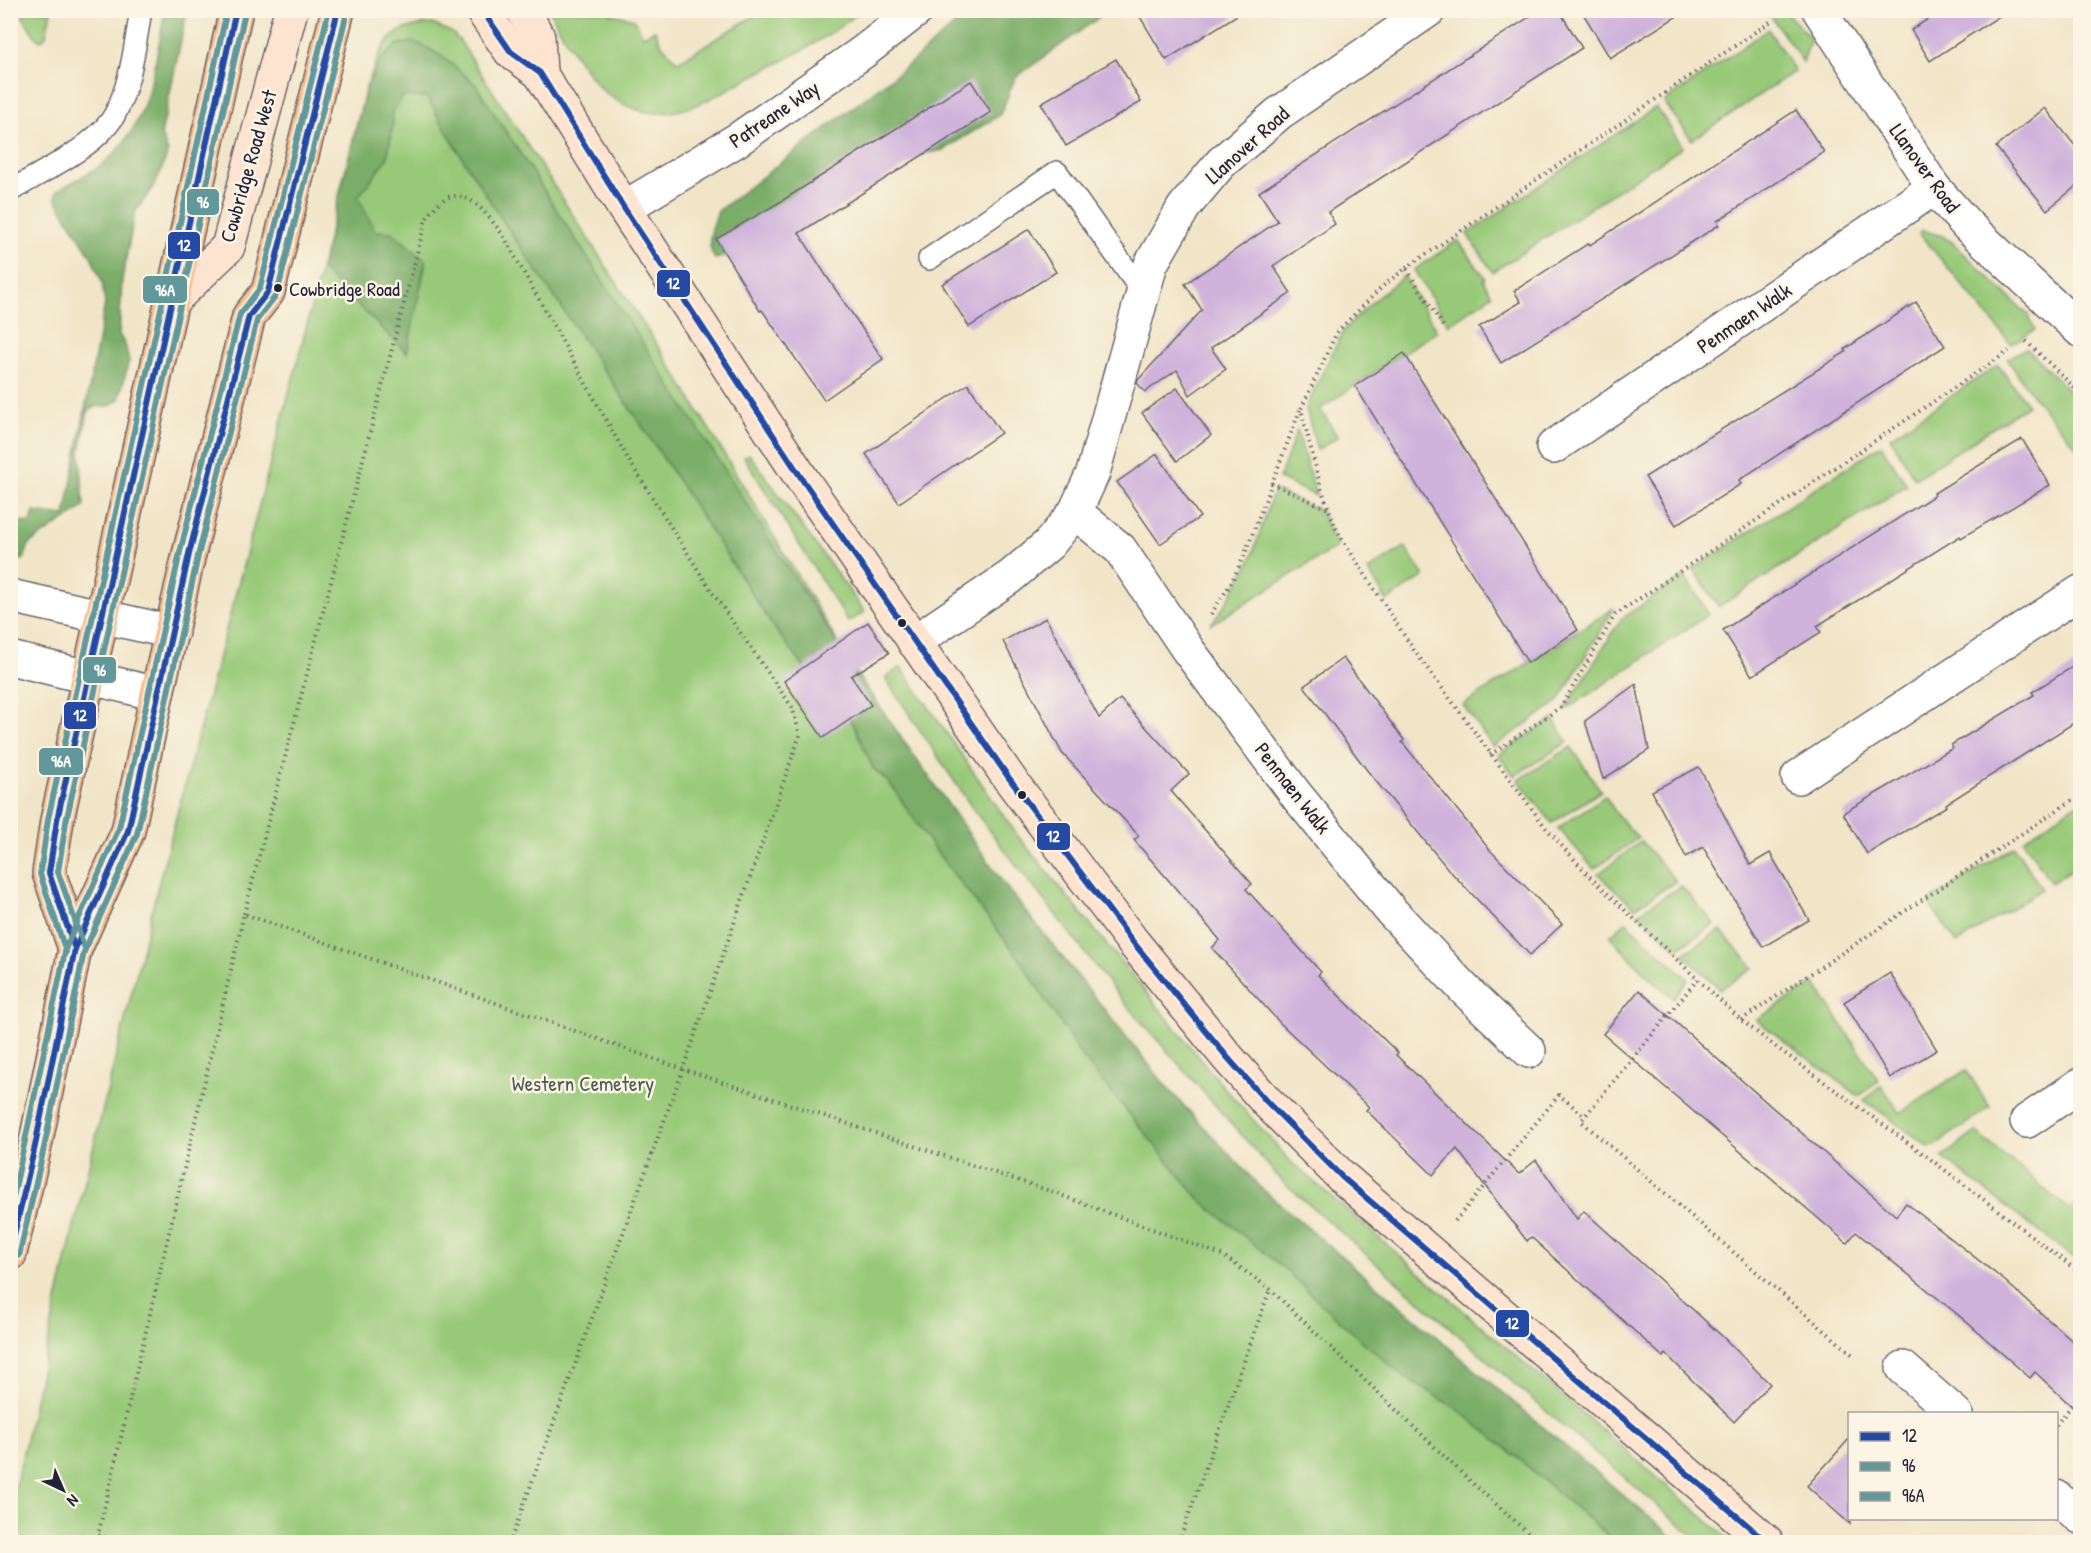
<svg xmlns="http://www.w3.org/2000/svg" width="2091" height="1553" font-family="'Patrick Hand',sans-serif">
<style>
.green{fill:#98c978;stroke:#5d765a;stroke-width:1.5}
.forest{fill:#7aad68;stroke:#4e6852;stroke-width:1.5}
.building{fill:#cfb3db}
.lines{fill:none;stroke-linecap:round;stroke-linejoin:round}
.lane-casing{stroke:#6a666c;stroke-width:24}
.street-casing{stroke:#6a666c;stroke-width:36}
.secondary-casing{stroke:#6a666c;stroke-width:36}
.highway-casing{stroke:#6a666c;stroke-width:36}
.path{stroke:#6a666c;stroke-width:4;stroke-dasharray:1.5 4.5;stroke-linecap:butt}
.lane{stroke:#fff;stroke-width:21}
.street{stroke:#fff;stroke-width:33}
.secondary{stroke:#fde4d0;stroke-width:33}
.highway{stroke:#f9bc8a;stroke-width:33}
.bus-1-casing{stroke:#fcf5e5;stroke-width:10}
.bus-2-casing{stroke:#fcf5e5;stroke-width:10}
.bus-3-casing{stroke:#fcf5e5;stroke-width:10}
.bus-1{stroke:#244aa5;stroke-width:6}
.bus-2{stroke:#63989b;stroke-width:6}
.bus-3{stroke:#63989b;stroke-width:6}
.bus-dot{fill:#22223b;stroke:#fcf5e5;stroke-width:2}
.labels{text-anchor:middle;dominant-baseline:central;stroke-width:5;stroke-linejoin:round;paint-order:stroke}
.bus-label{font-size:20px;fill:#22223b;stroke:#fcf5e5;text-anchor:start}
.street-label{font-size:21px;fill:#22223b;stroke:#fcf5e5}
.park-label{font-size:21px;fill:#4b5c50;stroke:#fcf5e5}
.line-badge{stroke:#fcf5e5;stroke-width:2}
.badge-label{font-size:16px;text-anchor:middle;font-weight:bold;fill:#fff}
</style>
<rect width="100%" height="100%" fill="#fcf5e5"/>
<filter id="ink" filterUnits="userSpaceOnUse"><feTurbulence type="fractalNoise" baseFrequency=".0167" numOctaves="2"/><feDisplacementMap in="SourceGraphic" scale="12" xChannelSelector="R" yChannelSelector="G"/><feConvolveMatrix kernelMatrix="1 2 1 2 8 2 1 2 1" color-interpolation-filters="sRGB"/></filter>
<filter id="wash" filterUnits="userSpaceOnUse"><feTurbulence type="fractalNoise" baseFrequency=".008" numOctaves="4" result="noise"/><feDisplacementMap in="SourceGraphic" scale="24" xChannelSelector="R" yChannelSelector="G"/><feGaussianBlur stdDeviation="1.35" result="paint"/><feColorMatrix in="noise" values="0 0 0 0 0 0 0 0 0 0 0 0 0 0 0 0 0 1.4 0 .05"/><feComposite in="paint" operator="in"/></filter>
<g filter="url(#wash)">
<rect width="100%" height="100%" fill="#f1e5c8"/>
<!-- green -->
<g class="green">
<path d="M30 11H51L46 36 42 40 37 39 22 16Z"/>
<path d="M550 11H608L609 13 634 19 643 36 655 30 662 45 678 62 762 11H860C828 39 788 58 751 77 724 91 693 112 662 113 643 114 621 105 607 94 587 77 561 34 550 11Z"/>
<path d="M1767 11H1785L1811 39 1803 62Z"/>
<path d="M432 24 451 32 460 41 677 376 860 679 1006 887 1169 1090 1261 1188 1678 1542H11V1506L74 1226 159 882 301 348 366 88C381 49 385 26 432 24Z"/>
<path d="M1768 29 1795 71 1692 140 1664 102Z"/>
<path d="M1656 107 1683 147 1493 272 1467 234Z"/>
<path d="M1922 230 1942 236 1952 242 2029 316 2035 330 2011 344 1919 233Z"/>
<path d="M1458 240 1485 278 1483 280 1492 295 1448 325 1414 270Z"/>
<path d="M1404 276 1437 331 1320 409 1338 437 1317 450 1306 408 1327 363 1344 330 1372 302Z"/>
<path d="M2026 348 2080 401V451L2036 400 2007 359Z"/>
<path d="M1998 365 2028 405 1915 479 1890 437Z"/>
<path d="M1297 430 1316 496 1279 479Z"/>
<path d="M1881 445 1907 485 1719 607 1693 569Z"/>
<path d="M749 454 865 612 848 622 744 457Z"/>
<path d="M1274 490 1321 511 1330 533 1338 546 1210 625 1223 608 1250 562Z"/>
<path d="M1405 547 1424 576 1387 601 1368 570Z"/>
<path d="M1684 576 1709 614 1564 711 1621 619Z"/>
<path d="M1614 608 1558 702 1493 747 1463 705Z"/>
<path d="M901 667 1017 835 1222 1085 1290 1161 1732 1542H1701L1548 1413 1282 1181 1122 1000 975 812 885 678Z"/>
<path d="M1553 719 1568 742 1514 776 1498 755Z"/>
<path d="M1571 747 1601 791 1552 823 1518 780Z"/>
<path d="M1605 796 1618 816 1638 838 1594 869 1558 828Z"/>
<path d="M2080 802V864L2051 883 2023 840Z"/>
<path d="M1641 841 1676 881 1635 908 1598 874Z"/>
<path d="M2014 846 2042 889 1957 943 1928 902Z"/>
<path d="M1681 886 1715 924 1677 949 1638 913Z"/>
<path d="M1626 922 1688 979 1674 998 1649 978 1610 936Z"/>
<path d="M1720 930 1754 968 1720 989 1683 954Z"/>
<path d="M1814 983 1879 1081 1859 1096 1756 1020Z"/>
<path d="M1966 1070 1990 1107 1934 1146 1929 1147 1864 1100 1882 1086 1900 1113Z"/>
<path d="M1976 1132 2069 1209 2080 1201V1263L1942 1157Z"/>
</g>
<!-- forest -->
<g class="forest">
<path d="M165 11H189L185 21 161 135 168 152 159 176 150 192 135 212 122 279 119 335 125 344 129 361 119 399 107 407 97 406 88 411 80 452 84 507 29 544 24 559 11 563V528L18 521 30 523 34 512 65 516 105 304 102 282 91 256 55 198 57 191C73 181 91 173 105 162 151 124 154 65 165 11Z"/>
<path d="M971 11H1104L1097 19 1015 78 1000 115 943 150 879 162 739 251 715 259C705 243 712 228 718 211L908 65Z"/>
<path d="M413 42C437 49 457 68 476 85L860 679 1006 887 1169 1090 1261 1188 1678 1542H1615L1506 1448 1456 1408 1404 1377 1357 1337 1282 1267 1200 1200 1080 1054 1019 958 932 846 891 785 873 768 855 728 837 700 804 667 772 625 654 444 507 227 463 159 427 97H402L392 114 393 125 387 159 358 197 375 231 392 232 426 261 407 353 321 269 366 88 381 60 398 44Z"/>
</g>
<g id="blocks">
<!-- building -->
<g class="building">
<path d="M1136 10H1245L1166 60Z"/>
<path d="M1540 10H1559L1582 48 1328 212 1335 224 1273 266 1291 293 1211 348 1226 369 1190 395 1177 370 1145 392 1137 383 1139 379 1202 310 1185 284 1278 221 1259 192Z"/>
<path d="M1581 10H1687L1610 58Z"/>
<path d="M1942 10H2009L1930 61 1911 30Z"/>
<path d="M1116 59 1141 102 1066 146 1041 103Z"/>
<path d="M971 81 991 112 799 233 827 277 883 359 824 400 762 310 760 311 716 239 780 202Z"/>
<path d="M2045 108 2080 152V183L2047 210 1996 147Z"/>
<path d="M1796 110 1824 152 1717 221 1719 225 1501 363 1479 327 1521 302 1514 291 1589 243 1590 245Z"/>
<path d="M1029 229 1056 272 969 327 942 284Z"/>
<path d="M1916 302 1945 346 1739 480 1741 484 1676 525 1645 477 1846 352 1845 349Z"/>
<path d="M1404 353 1578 630 1528 663 1355 386Z"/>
<path d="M968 384 1001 433 899 503 866 454Z"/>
<path d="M1177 388 1211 435 1177 461 1142 413Z"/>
<path d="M2022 439 2050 485 1961 538 1960 536 1817 626 1821 632 1752 676 1723 630 1935 495 1934 493Z"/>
<path d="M1157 454 1200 517 1160 544 1117 482Z"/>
<path d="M1046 618 1099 718 1120 699 1189 774 1171 791 1252 884 1246 889 1321 972 1318 975 1398 1053 1396 1055 1519 1174 1536 1160 1577 1219 1584 1211 1722 1336 1770 1384 1734 1422 1666 1354 1663 1357 1531 1237 1527 1241 1457 1149 1433 1175 1366 1110 1369 1107 1280 1023 1212 948 1220 940 1134 840 1139 836 1062 753 1003 641Z"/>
<path d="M868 622 889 653 851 676 871 705 823 738 784 681Z"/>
<path d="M1343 658 1404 740 1402 742 1489 849 1562 924 1530 955 1448 869 1366 769 1304 686Z"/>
<path d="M2080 662V719L1946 804 1947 806 1867 854 1843 813 1953 748 1951 745 2034 695 2032 692Z"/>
<path d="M1636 684 1649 750 1603 779 1585 721Z"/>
<path d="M1699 767 1750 865 1770 853 1809 920 1763 947 1703 847 1686 857 1652 791Z"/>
<path d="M1890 973 1937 1050 1890 1078 1844 1002Z"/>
<path d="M1639 990 1896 1216 1906 1203 2005 1281 2080 1348V1414L2035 1372 2030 1378 1962 1318 1856 1232 1847 1243 1603 1034Z"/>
<path d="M1850 1438V1524L1807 1486Z"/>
</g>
</g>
</g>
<g filter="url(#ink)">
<use href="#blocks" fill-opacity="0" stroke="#6a666c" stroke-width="1.5"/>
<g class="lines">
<!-- lane casing -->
<g class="lane-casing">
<g id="lane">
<path d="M10 191C41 172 98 146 115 114 131 83 135 45 141 10"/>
<path d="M929 259 1057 172 1143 293"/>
</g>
</g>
<!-- street casing -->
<g class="street-casing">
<g id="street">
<path d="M1819 10 1934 188 1968 226 2080 330"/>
<path d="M624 208 737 140 863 52 917 10"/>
<path d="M1553 447 1934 188"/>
<path d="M1075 512 1120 549 1188 650 1297 796 1392 912 1464 989 1529 1051"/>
<path d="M10 596 172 632"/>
<path d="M914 642 1010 577 1049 544 1075 512 1093 473 1151 264 1184 207 1221 163 1278 114 1429 10"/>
<path d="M10 658 157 694"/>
<path d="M1798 777 2080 592"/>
<path d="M2027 1121 2080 1085"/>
<path d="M1903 1368 1956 1414"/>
<path d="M2056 1497 2080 1517"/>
</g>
</g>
<!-- secondary casing -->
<g class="secondary-casing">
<g id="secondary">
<path d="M482 10 511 52 540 73 624 208 804 482 1009 778 1133 942 1228 1058 1267 1102 1342 1177 1767 1542"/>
<path d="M523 10 538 37 540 73"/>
<path d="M172 301 228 247 291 10"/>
</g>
</g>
<!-- highway casing -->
<g class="highway-casing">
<g id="highway">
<path d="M75 949 49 873 57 820 236 10"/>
<path d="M10 1254 35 1146 75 949 128 831 157 694 189 554 249 316 268 292 338 10"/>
</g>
</g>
<!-- path -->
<g class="path">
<path d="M1406 268 1770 22"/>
<path d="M1443 326 1406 268 1383 286 1337 332 1301 409 1321 488 1337 531 1413 649 1546 828 1590 877 1710 991 1741 1020 1776 1047 1929 1158 2080 1273"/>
<path d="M2026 341 2080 393"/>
<path d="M1271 483 1328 509"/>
<path d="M1211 614 1230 585 1244 556 1300 410"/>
<path d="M1490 755 1561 707 1615 615 2009 351"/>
<path d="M244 914 426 219C431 212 439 201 446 198 471 188 490 219 503 235L628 459 712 592 792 707 800 735 683 1069 510 1542"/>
<path d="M1698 979 1581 1121 1853 1355"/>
<path d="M1741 1020 2080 795"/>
<path d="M1455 1221 1559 1095 1585 1116"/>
<path d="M2056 1425 2080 1395"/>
<path d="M123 1542 98 1535 244 914 683 1069 1050 1191 1222 1255 1270 1289 1467 1478 1538 1542"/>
<path d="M1179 1542 1270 1289"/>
</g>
<!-- lane -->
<use href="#lane" class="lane"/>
<!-- street -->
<use href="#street" class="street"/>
<!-- secondary -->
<use href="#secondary" class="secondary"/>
<!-- highway -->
<use href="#highway" class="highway"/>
<!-- bus-1 casing -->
<g class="bus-1-casing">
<g id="bus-1">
<path d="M482 10 511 52 540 73 624 208 804 482 1009 778 1133 942 1228 1058 1267 1102 1342 1177 1767 1542"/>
<path d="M75 949 49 873 57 820 236 10"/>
<path d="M10 1252 35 1146 75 949 128 831 189 554 249 316 268 292 338 10"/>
</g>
</g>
<!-- bus-2 casing -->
<g class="bus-2-casing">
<g id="bus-2">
<path d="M84 946 58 872 66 822 245 12"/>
<path d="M19 1256 44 1148 84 952 137 834 198 556 257 320 277 294 347 12"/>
</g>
</g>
<!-- bus-3 casing -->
<g class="bus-3-casing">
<g id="bus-3">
<path d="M66 952 40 874 48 819 227 10"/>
<path d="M10 1212 66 947 119 828 180 552 240 314 260 288 329 10"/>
</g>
</g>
<!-- bus-1 -->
<use href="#bus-1" class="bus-1"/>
<!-- bus-2 -->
<use href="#bus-2" class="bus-2"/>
<!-- bus-3 -->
<use href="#bus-3" class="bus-3"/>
</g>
</g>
<!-- markers -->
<g class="bus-dot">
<circle cx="278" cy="288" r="5"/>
<circle cx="902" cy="623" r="5"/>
<circle cx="1022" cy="795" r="5"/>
</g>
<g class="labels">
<!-- bus labels -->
<g class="bus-label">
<text x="289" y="288">Cowbridge Road</text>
</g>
<!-- street labels -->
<g class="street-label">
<text transform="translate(774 114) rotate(-34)">Patreane Way</text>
<text transform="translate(1247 145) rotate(-42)">Llanover Road</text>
<text transform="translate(248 166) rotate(-74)">Cowbridge Road West</text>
<text transform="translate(1925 168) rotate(54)">Llanover Road</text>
<text transform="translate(1744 318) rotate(-34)">Penmaen Walk</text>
<text transform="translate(1293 788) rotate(52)">Penmaen Walk</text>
</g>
<!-- park labels -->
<g class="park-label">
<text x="583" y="1083">Western Cemetery</text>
</g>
</g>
<g class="line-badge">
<rect x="186" y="188" width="34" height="28" rx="6" fill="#63989b"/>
<rect x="167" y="231" width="34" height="29" rx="6" fill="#244aa5"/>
<rect x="656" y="269" width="35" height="29" rx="6" fill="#244aa5"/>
<rect x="142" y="275" width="46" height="29" rx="6" fill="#63989b"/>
<rect x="82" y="656" width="35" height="28" rx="6" fill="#63989b"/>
<rect x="63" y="701" width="34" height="29" rx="6" fill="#244aa5"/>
<rect x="38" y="747" width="46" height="29" rx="6" fill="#63989b"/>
<rect x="1036" y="822" width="35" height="29" rx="6" fill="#244aa5"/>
<rect x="1495" y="1309" width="35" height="29" rx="6" fill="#244aa5"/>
</g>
<g class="badge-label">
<text x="203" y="208">96</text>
<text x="184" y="251">12</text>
<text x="673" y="289">12</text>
<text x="165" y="296">96A</text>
<text x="100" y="676">96</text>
<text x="80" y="721">12</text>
<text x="61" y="767">96A</text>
<text x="1053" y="842">12</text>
<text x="1512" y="1329">12</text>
</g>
<!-- margin -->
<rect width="2091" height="1553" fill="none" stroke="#fcf5e5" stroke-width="36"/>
<!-- legend -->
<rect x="1848" y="1412" width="210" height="108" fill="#fcf5e5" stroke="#a5a1a1" stroke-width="1.5"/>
<rect x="1860" y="1432" width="30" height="9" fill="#244aa5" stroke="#a5a1a1" stroke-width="1.5"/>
<text x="1902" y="1442" font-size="18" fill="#22223b">12</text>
<rect x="1860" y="1462" width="30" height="9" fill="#63989b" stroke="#a5a1a1" stroke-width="1.5"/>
<text x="1902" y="1472" font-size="18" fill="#22223b">96</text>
<rect x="1860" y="1492" width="30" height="9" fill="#63989b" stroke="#a5a1a1" stroke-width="1.5"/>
<text x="1902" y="1502" font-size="18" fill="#22223b">96A</text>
<!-- north arrow -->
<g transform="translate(63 1490) rotate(136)" stroke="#fcf5e5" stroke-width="4.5" paint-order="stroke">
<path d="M0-4.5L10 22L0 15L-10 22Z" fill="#22223b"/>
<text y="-9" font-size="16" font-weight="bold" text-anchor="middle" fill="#22223b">N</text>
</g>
</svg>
